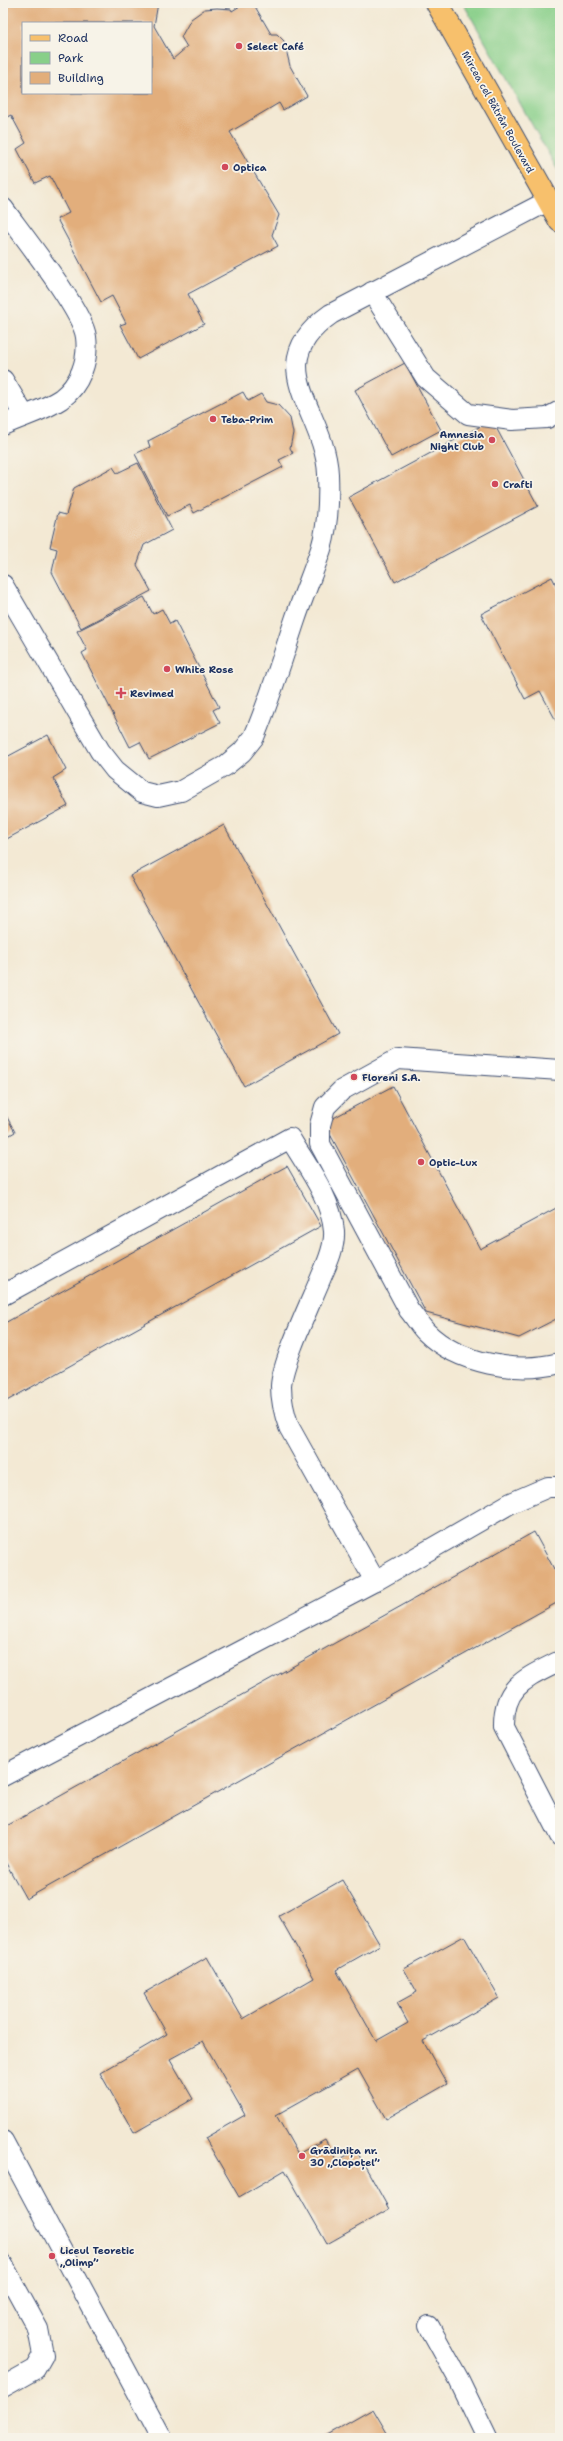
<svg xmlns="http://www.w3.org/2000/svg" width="563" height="2441" font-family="'Shantell Sans',sans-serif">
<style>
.green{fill:#88cf89;stroke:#527f74}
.building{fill:#e2ae7b;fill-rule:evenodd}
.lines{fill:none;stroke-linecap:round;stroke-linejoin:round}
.lane-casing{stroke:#3b4b70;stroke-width:22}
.primary-casing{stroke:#3b4b70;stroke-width:24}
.lane{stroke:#fff;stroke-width:20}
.primary{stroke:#f7c06c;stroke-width:22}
.poi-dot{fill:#d1495b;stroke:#f7f3e8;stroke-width:1.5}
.labels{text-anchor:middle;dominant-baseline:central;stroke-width:3.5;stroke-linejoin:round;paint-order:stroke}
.poi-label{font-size:10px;font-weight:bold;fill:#1b2f5e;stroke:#f7f3e8;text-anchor:start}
.street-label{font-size:10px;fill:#1b2f5e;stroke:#f7f3e8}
</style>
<rect width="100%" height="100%" fill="#f7f3e8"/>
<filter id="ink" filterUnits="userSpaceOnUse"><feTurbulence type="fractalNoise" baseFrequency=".025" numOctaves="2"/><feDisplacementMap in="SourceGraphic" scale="8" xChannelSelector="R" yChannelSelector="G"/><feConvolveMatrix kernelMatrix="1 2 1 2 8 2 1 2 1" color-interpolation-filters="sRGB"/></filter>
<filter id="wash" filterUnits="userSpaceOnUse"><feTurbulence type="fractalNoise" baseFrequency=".012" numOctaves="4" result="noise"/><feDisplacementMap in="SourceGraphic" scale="16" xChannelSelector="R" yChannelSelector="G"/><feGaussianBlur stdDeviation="0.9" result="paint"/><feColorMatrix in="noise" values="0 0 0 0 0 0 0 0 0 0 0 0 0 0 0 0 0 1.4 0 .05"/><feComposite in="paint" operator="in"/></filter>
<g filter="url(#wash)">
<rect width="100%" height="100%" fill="#f3e9d4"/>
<!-- green -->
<path class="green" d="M463 3H560V174Z"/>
<g id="blocks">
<!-- building -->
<g class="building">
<path d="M3 3H158L154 26 173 59 187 47 181 37 191 19 205 9 217 8 231 9 232 11 245 3H253L271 34H277L284 41 290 66 307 96 283 110 279 103 230 132 279 215 272 235 278 246 188 294 204 324 138 359 120 325 126 323 112 296 101 302 57 219 69 213 50 176 35 183 17 149 26 143 11 115 3 119ZM23 23H151V93H23Z"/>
<path d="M405 363 441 430 391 457 355 390Z"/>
<path d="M243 392 248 401 261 394 266 402 278 405 290 418 293 433 290 448 293 453 279 460 283 467 194 513 190 505 167 516 135 454 150 447 148 441Z"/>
<path d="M492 420 538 506 395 582 349 497Z"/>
<path d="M138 463 172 530 144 545 137 565 151 591 81 628 52 572 57 549 50 547 58 513 66 515 74 488 113 467 117 473Z"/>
<path d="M552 577 560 593V681L558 682 560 686V728L540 691 525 699 481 614Z"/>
<path d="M144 597 153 614 162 609 170 624 175 621 219 707 213 710 220 723 149 759 140 742 130 747 82 653 87 650 77 631Z"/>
<path d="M48 735 66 770 53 778 68 806 3 841V759Z"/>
<path d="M224 825 338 1034 244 1086 130 876Z"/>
<path d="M393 1086 480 1249 560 1206V1317L519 1338 426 1313 324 1123Z"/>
<path d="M3 1110 15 1132 3 1139Z"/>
<path d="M287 1166 321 1226 3 1403V1324Z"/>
<path d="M534 1532 560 1580V1601L26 1899 3 1858V1828Z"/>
<path d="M342 1880 380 1945 336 1970 376 2041 408 2023 397 2003 417 1992 404 1969 464 1936 499 1998 423 2041 447 2084 386 2119 358 2069 276 2115 298 2154 325 2139 337 2161 356 2150 389 2209 327 2244 285 2170 239 2197 205 2138 245 2115 203 2041 170 2059 193 2099 134 2133 100 2073 167 2034 144 1993 207 1957 243 2019 314 1978 279 1916Z"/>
<path d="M373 2409 390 2438H322Z"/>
</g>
</g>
</g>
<g filter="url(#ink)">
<use href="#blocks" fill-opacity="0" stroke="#3b4b70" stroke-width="1"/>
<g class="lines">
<!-- lane casing -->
<g class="lane-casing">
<g id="lane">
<path d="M3 208C21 233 83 311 86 337 89 360 80 385 61 399 43 411 22 416 3 425"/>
<path d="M372 292 426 378 468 414 512 420 547 418 560 411"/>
<path d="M3 380 24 415"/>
<path d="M3 585 100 751 115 770 142 792 158 796 181 791 225 766 242 752 254 737C270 699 282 659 295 620 303 596 313 573 321 549 328 526 329 498 328 474 325 410 258 365 331 314L548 201"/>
<path d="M560 1070 398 1059 342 1090 325 1107 320 1125V1144L409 1310C415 1317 420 1326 426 1332 458 1364 518 1374 560 1363"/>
<path d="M3 1295 290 1138C307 1167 331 1197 334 1231 335 1246 328 1262 322 1275 312 1300 282 1362 281 1386 281 1401 284 1413 289 1427L375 1581"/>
<path d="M560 1661C527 1678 503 1685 504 1727L560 1836"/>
<path d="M3 1776 375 1581 511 1503 548 1487H560"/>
<path d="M3 2141 162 2438"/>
<path d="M3 2265 38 2329 43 2355 35 2369 3 2387"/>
<path d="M429 2326 459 2380 487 2438"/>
</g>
</g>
<!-- primary casing -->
<g class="primary-casing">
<path id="primary" d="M437 3 560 221"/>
</g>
<!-- lane -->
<use href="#lane" class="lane"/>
<!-- primary -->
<use href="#primary" class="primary"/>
</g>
</g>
<!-- markers -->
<g class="poi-dot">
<circle cx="239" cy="46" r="4"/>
<circle cx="225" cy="167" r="4"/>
<circle cx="213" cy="419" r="4"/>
<circle cx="492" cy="440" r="4"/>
<circle cx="495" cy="484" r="4"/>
<circle cx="167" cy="669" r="4"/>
<path d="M119 687h4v4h4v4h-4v4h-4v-4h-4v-4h4z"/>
<circle cx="354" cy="1077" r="4"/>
<circle cx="421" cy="1162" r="4"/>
<circle cx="302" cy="2156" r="4"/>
<circle cx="52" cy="2256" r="4"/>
</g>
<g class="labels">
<!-- poi labels -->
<g class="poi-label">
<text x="247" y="46">Select Café</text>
<text x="233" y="167">Optica</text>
<text x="221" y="419">Teba-Prim</text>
<text x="484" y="434" text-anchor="end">Amnesia<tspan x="484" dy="12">Night Club</tspan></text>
<text x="503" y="484">Crafti</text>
<text x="175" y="669">White Rose</text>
<text x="130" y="693">Revimed</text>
<text x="362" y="1077">Floreni S.A.</text>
<text x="429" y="1162">Optic-Lux</text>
<text x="310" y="2150">Grădinița nr.<tspan x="310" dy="12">30 „Clopoțel”</tspan></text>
<text x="60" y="2250">Liceul Teoretic<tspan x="60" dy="12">„Olimp”</tspan></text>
</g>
<!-- street labels -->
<g class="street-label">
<text transform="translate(498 112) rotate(61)">Mircea cel Bătrân Boulevard</text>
</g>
</g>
<!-- margin -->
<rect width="563" height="2441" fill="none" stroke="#f7f3e8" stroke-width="16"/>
<!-- legend -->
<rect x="22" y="22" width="130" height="72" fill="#f7f3e8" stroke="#9fa5b1"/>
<rect x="30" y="35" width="20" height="6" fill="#f7c06c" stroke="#9fa5b1"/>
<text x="58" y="42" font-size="12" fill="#1b2f5e">Road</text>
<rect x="30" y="52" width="20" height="12" fill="#88cf89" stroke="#9fa5b1"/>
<text x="58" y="62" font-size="12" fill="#1b2f5e">Park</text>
<rect x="30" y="72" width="20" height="12" fill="#e2ae7b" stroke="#9fa5b1"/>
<text x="58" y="82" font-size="12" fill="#1b2f5e">Building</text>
</svg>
